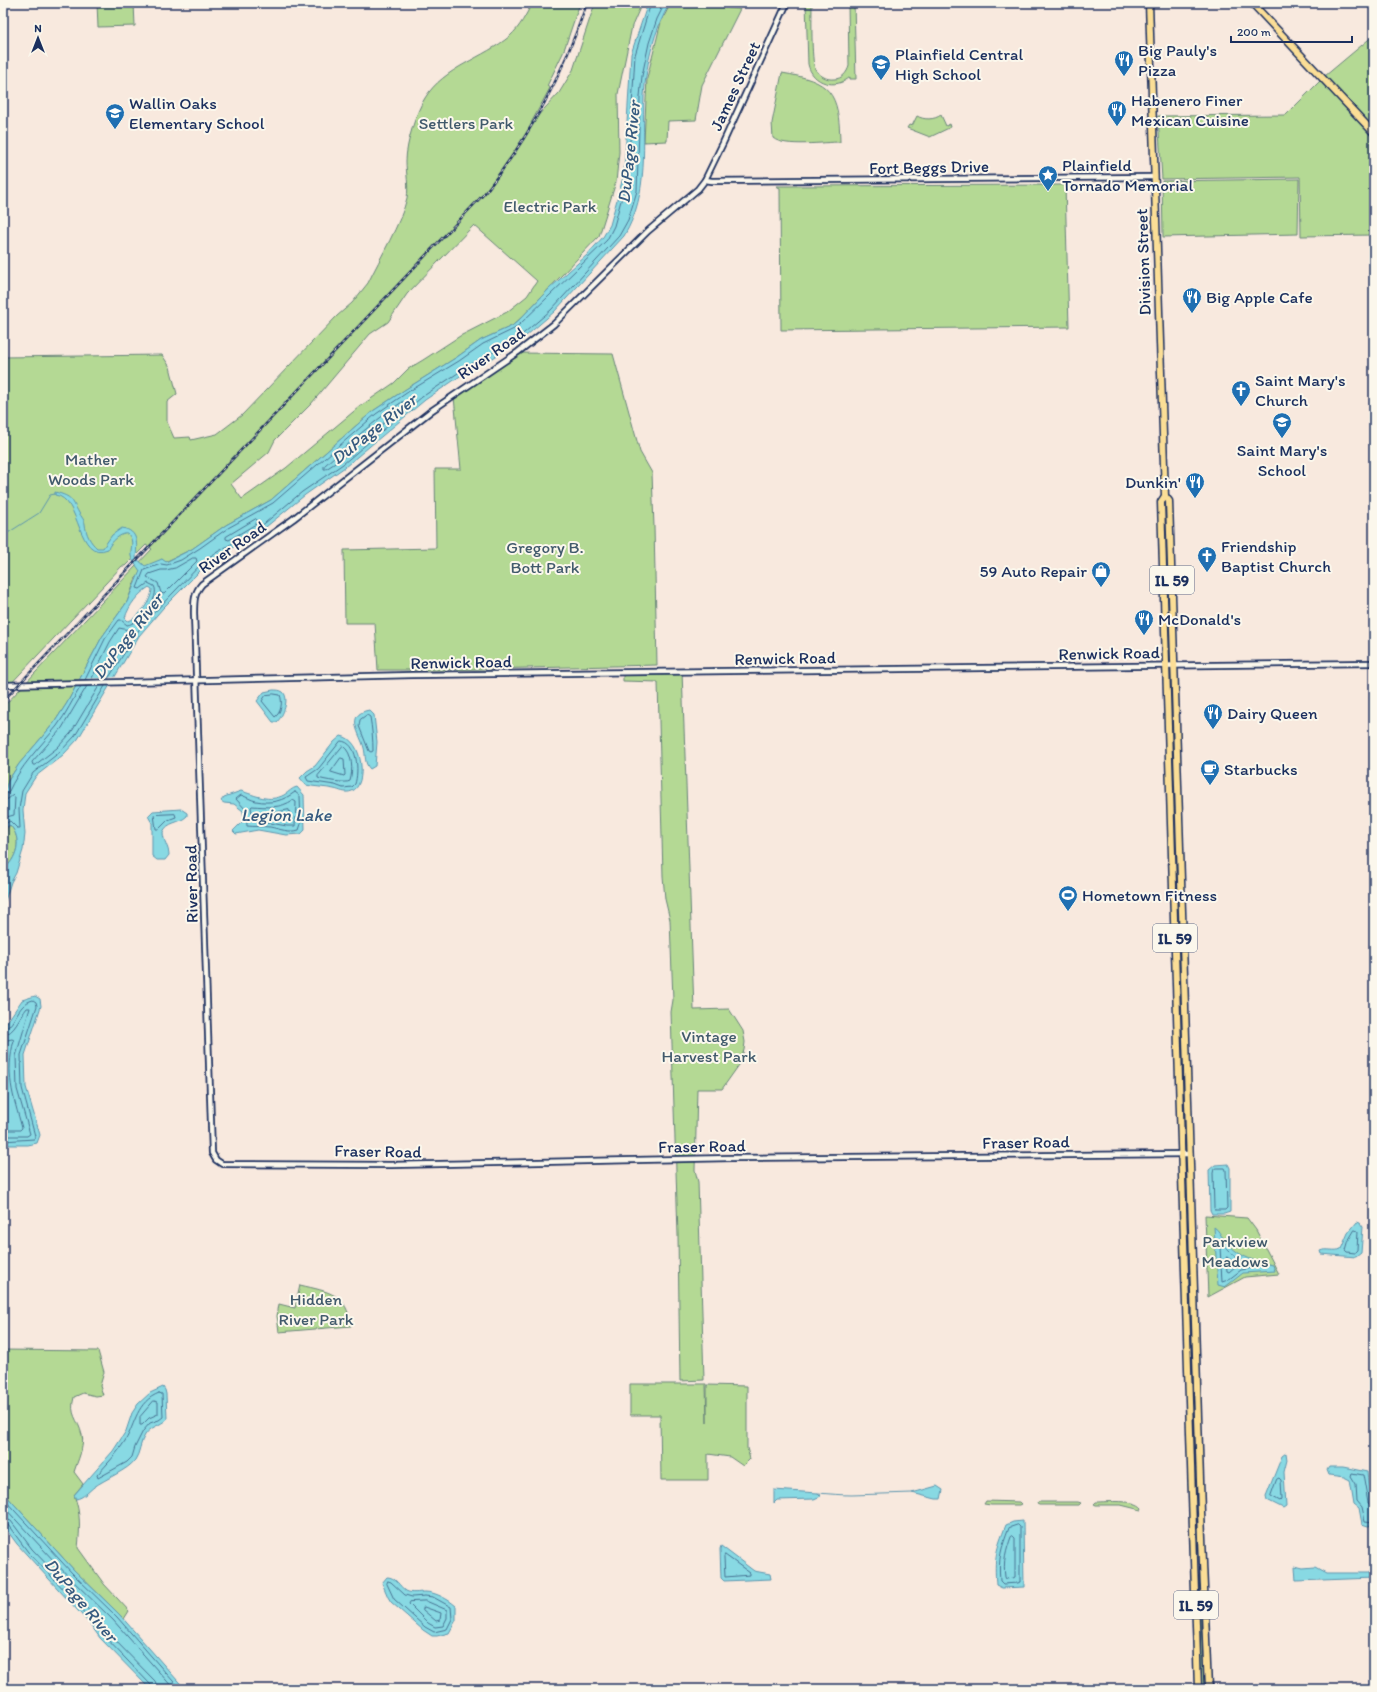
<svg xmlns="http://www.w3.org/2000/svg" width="1377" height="1692" font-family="Itim,sans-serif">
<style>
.green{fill:#b4d994;stroke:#688479;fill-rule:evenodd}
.water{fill:#88d9e3;stroke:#5c95ae;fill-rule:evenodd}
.pier{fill:#f8e9de}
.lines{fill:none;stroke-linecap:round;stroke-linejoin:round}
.shore{stroke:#477393;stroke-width:1}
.stream{stroke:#5c95ae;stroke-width:1}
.tertiary-casing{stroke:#1b2f5e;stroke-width:8}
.primary-casing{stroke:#1b2f5e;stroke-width:9}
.tertiary{stroke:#fbf7ec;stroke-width:4.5}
.primary{stroke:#fbde96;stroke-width:6}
.rail-casing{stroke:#1b2f5e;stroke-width:2.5}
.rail{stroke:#fbf7ec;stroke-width:1;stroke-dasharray:3;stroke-linecap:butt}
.labels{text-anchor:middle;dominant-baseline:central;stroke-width:4;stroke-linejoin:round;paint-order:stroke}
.shield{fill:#fbf7ec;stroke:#5e6b89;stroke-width:1}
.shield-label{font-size:16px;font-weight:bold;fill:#1b2f5e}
.poi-label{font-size:17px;fill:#1b2f5e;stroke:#fbf7ec;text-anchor:start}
.street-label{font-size:17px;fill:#1b2f5e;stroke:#fbf7ec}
.park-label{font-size:17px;fill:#415a6c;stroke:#fbf7ec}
.water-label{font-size:18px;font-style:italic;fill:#365a7f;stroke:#fbf7ec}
</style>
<rect width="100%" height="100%" fill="#f8e9de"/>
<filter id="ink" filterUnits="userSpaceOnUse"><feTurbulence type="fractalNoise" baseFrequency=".025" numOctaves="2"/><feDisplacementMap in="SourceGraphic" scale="8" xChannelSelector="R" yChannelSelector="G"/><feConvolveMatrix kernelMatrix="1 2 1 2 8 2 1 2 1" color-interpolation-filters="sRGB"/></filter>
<g filter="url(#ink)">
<!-- green -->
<g class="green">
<path d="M97 3H134L135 26 98 27Z"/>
<path d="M532 3H580L563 53 547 86 550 88 531 123 559 93 573 70 595 3H642L632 26 618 94 619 152 616 182 599 236 523 316 512 326 481 340 457 357 406 389 373 411 271 500 226 525 192 549 165 562 162 559 136 578 127 602 102 637 67 703 54 723 19 764 8 781 3 796V707L152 549 146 545 125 566H122L3 692V357L162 355 170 367 177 394 167 402V422L174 438 190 437 191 440 217 434 242 415 337 316 352 303 368 283C380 258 401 223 407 198 409 186 406 173 406 161 406 144 416 112 425 98 444 67 484 58 510 36 520 27 526 15 532 3ZM474 225 537 281 527 296 507 312 460 336 423 360 408 369 394 383 359 407 286 468 242 499 231 484 269 452 275 440 311 404 370 334 388 322 407 294Z"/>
<path d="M671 3H730L728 8 740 9 702 85 696 120 668 121 667 141 644 142 647 78 661 22Z"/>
<path d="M806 3H812C812 16 811 59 815 69 819 75 826 80 834 79 842 79 847 73 849 66L848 3H854L856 79H850V77C836 90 812 84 808 64Z"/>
<path d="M1374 35V128L1325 76Z"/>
<path d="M782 73C831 81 839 92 840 142 825 142 784 148 773 138L772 123Z"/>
<path d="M1320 81 1374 138V235L1301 236 1300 177 1162 179 1158 116 1286 115Z"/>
<path d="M941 115 946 126 950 124 951 127 930 137 907 128 909 125 912 126 917 116C924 120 934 120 941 115Z"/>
<path d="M1299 179 1298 234 1163 237 1162 181Z"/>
<path d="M1065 185 1069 327 781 330 780 188 776 186Z"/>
<path d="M518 353 613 354 640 452 652 473 654 527 657 665 440 670H378L375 623H345L344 550 436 548 435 469H461L454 397Z"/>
<path d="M682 671 694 1010 729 1009 743 1031 745 1042 744 1050 739 1065 722 1089H697L695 1170 698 1182 704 1380 680 1381 678 1235 671 1012 673 1000 670 920 665 899 663 876 658 682 623 681V673Z"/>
<path d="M1174 819H1177L1180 911H1177Z"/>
<path d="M10 825C23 839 17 859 3 870 3 857 0 833 10 825Z"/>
<path d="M1180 985 1183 1008 1184 1086Z"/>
<path d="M1205 1215 1247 1218 1256 1230 1279 1274 1245 1277 1208 1297Z"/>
<path d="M1187 1221H1188L1194 1344H1191Z"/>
<path d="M300 1285C329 1292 347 1293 351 1326L279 1332 277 1316 279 1304 295 1308Z"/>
<path d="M3 1350 98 1351 104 1372 100 1386 103 1395 96 1396 83 1393 74 1397C69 1416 78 1418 82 1435 85 1446 77 1462 74 1472L83 1484 74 1495C81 1513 80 1529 78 1548L104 1584 129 1611 124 1619 74 1570 3 1492Z"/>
<path d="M630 1384H706L707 1423V1385L747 1386V1448L750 1459 743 1466 730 1457 708 1454V1480H661L660 1415H630Z"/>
<path d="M986 1501 1019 1502 1021 1504 1019 1505H991L984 1504Z"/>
<path d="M1038 1502H1078L1081 1503 1079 1505H1039L1037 1504Z"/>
<path d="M1096 1502C1107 1502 1135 1499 1142 1508L1141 1510 1121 1505H1096L1094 1504Z"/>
<path d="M1199 1576 1205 1689H1201Z"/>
</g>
<!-- water -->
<g class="water">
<path d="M648 3H670C654 30 646 64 644 96 642 143 650 193 624 236L554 312 526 336 493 358 475 366 425 400 345 467 305 495 261 531 210 561 163 608 139 636 78 739 63 755 36 776 25 793 23 810 25 834 23 850 16 873 11 882 3 907V870C17 859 23 839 10 825L5 828 3 834V796L8 781 19 764 54 723 67 703 102 637 127 602 140 571C137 566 132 561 131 556 130 547 135 542 128 534 121 532 110 543 108 549 76 562 82 498 55 495V492C73 497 71 499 79 513 81 516 85 521 85 524 86 534 90 542 97 548H103L112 535 122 528C139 531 137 544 136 558L145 566 162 559 166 562 192 549 226 525 271 500 373 411 406 389 457 357 481 340 512 326 518 321 550 288 587 255 603 237 610 225 624 174 631 54ZM149 587 152 589C152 600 138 619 128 621L125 618C129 605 138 594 149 587Z"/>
<path d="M273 690C277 690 280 690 283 692 290 699 283 716 277 722H273L257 701 264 692Z"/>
<path d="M369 710 374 715 377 742 375 766 370 769C364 763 366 756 364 748 361 735 344 715 369 710Z"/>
<path d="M341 736C364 740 367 786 352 791 345 794 340 790 334 789 325 787 315 787 306 785L300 778 307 771 315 766 334 742Z"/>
<path d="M297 787 304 795 305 830 301 834 286 835 258 830 236 834 233 831 244 820 243 811 234 804 224 803 221 801 224 797 241 791C255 795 269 803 284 795 289 792 292 788 297 787Z"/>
<path d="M181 809 187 813V816C179 824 168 821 163 832 163 841 169 847 169 855L165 860H157L152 856V823L148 816 153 811Z"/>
<path d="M35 996 40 999 41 1006 25 1055 26 1087 40 1135 37 1143 28 1145H3V1028L22 1000Z"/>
<path d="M1228 1164 1230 1168V1212L1224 1214H1212L1210 1210 1209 1170 1215 1165Z"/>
<path d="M1357 1222 1360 1223 1363 1227 1361 1253 1356 1257 1321 1254 1320 1251C1327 1248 1335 1252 1341 1249L1348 1233Z"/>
<path d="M1214 1227C1219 1230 1220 1235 1224 1239 1237 1256 1252 1261 1273 1265L1275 1271 1243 1273 1225 1287 1218 1285Z"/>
<path d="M163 1387 165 1390 166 1394 167 1419C160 1426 151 1426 145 1435 140 1442 140 1453 135 1460 128 1470 105 1479 94 1487 89 1491 83 1498 76 1499L74 1495 113 1451 126 1431 132 1413 138 1404 150 1393Z"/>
<path d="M1286 1453 1287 1460 1284 1472 1286 1506 1283 1508 1267 1500 1266 1496 1282 1456Z"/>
<path d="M1329 1467H1343L1367 1472C1368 1490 1374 1507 1374 1525L1368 1526 1362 1524 1359 1508 1354 1504 1350 1480 1344 1477 1329 1475 1327 1470Z"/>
<path d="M937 1486 943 1490 941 1499H936L912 1493Z"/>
<path d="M774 1490 818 1493 821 1496 814 1499 777 1500 774 1503Z"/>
<path d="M3 1492 74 1570 119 1614 185 1689H150L100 1638 90 1624 17 1544 3 1525Z"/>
<path d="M1023 1521 1024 1587 1002 1588 996 1585C994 1557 996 1550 1006 1525L1013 1522Z"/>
<path d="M721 1546 754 1571 770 1574 771 1579 724 1581 721 1578 720 1549Z"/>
<path d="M1295 1566 1303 1568 1315 1567 1326 1573H1374V1578L1296 1581Z"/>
<path d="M387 1577C396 1577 399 1586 406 1591 412 1594 418 1592 425 1592 435 1592 448 1599 456 1606V1620L449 1633 437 1636H432L423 1630 391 1602 388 1597 382 1583Z"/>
</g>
<!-- pier -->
<path class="pier" d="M116 677 111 686 74 687 78 679Z"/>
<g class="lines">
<!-- shore -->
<g class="shore">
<path d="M402 402H405V405L340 460 326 469H324V466C349 443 374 421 402 402Z"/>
<path d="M256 519 258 521 256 524 229 540 226 539V537Z"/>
<path d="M193 558H196L197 561 164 594 161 593 158 583 147 577 149 574 161 570H166L175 568Z"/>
<path d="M108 679 142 625 207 558 259 528 302 492 343 464 422 397 473 363 494 352 524 333 551 310 619 236 628 220 637 191 640 97 642 76 649 43 657 19 665 3"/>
<path d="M85 680 105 639 119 620H121L127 625C139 624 161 597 154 586L148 583 140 589 137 588 144 570 161 564 167 565 181 560 200 548 228 528 273 503 376 414 408 392 459 361 483 344 514 329 520 324 607 240 614 226 628 175 635 55 651 3"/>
<path d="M91 680 110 642 119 628 129 630 130 633 103 679"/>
<path d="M87 686 62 728 32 762 33 765H35L57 748 71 733 99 686"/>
<path d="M274 694 280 695C283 702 281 713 275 717L262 701 266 695Z"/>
<path d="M367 715 370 717C372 728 373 740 373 751L371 752 369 751 359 726 360 720Z"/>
<path d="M341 741C358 742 359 771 355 784L352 787 343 788 335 785 308 781 306 777 318 769Z"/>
<path d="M343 746C353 753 353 771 350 781 346 784 324 780 318 778V776Z"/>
<path d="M341 758 344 759 345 775 344 776 331 772Z"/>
<path d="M295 792 300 796 301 824 299 830C289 833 280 829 270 827 262 826 255 827 247 826L246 810 236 799 241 795C247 797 251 800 256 801 271 804 283 801 295 792Z"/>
<path d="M3 795 8 793C20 766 39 748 57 726 66 714 73 699 81 686"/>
<path d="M3 800 8 799 13 795 15 797 14 815 3 818"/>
<path d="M293 800 296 802 295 826H287L253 820 251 807 252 806C267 807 280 809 293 800Z"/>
<path d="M289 810 290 815 289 820 273 815 274 813Z"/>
<path d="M175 814 176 817 168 820 159 829H156L154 815Z"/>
<path d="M3 825 10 821 17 828H20L19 809 22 791 33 773 60 752 75 736 105 686"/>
<path d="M3 1029C15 1028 16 1004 33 1000L36 1002 37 1006 21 1055 22 1088 35 1136 34 1139 3 1141"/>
<path d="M3 1035C15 1034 20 1016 27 1008H30L16 1056 17 1089 30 1134 27 1136H3"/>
<path d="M3 1041 12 1039 14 1040C5 1075 13 1095 22 1128L20 1130H3"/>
<path d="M1218 1168H1225L1226 1170 1227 1208 1225 1210H1215L1214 1208 1213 1173 1214 1169Z"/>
<path d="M1355 1230 1358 1231 1357 1251 1355 1253 1347 1252 1345 1250 1347 1243Z"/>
<path d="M1221 1244 1238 1259 1252 1265V1268L1241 1270 1228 1280 1222 1282 1220 1246Z"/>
<path d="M1227 1257 1237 1265 1229 1272 1227 1271 1226 1259Z"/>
<path d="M159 1393 162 1394 163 1417 159 1420 150 1423 143 1431 135 1447 132 1457 127 1462 98 1478 97 1475C107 1464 117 1454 125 1441 136 1423 136 1402 159 1393Z"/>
<path d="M154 1401 158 1402V1414L149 1418 142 1425H140V1417Z"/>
<path d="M1277 1479 1279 1478 1281 1480 1282 1499 1280 1501 1271 1496Z"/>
<path d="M3 1498 72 1573 117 1617 180 1689"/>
<path d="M3 1506 68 1576 113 1620 174 1689"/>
<path d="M1374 1506 1368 1503 1363 1475 1352 1473 1351 1476 1356 1484 1357 1501 1362 1507 1365 1521 1374 1522"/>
<path d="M3 1518 11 1521 32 1549 74 1593 107 1632 155 1681 158 1689"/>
<path d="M3 1523 8 1525 28 1552 70 1596 103 1635 151 1685 153 1689"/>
<path d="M1018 1525 1020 1527V1582L1018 1583 1003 1584 1000 1581C998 1558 1001 1549 1009 1528Z"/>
<path d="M1013 1536 1015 1538V1577L1013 1578 1006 1579 1005 1577C1003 1562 1006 1551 1011 1537Z"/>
<path d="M725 1555 750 1573V1575L725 1577 724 1557Z"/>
<path d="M388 1581 391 1582 405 1595 412 1597 425 1596 433 1597 451 1607 452 1619 447 1629 434 1632 425 1627 394 1599 387 1584Z"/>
<path d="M426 1601 447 1610V1618L443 1626 435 1627 428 1623 409 1604 410 1602Z"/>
<path d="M424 1607 441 1613 440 1620 436 1621 423 1610Z"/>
</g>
<!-- stream -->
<g class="stream">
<path d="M3 536 39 513 50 495 55 494"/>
<path d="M818 1493C831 1494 840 1495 852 1495L912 1493"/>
</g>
<!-- tertiary casing -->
<g class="tertiary-casing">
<g id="tertiary">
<path d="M787 3 723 143 705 180 698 189 648 231 554 324 518 352 431 411 293 519 202 584C194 593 194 601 194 613L212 1153 216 1160 222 1164 391 1165 731 1158 1190 1154"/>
<path d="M705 180 712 181 1154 177"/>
<path d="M3 685 412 675 1374 663"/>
</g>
</g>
<!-- primary casing -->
<g class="primary-casing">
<g id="primary">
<path d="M1149 3 1165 496 1161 502 1198 1689"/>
<path d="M1252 3 1374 133"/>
<path d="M1165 496 1169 501 1201 1512 1208 1689"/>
</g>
</g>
<!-- tertiary -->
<use href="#tertiary" class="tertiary"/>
<!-- primary -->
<use href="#primary" class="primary"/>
<!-- rail casing -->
<g class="rail-casing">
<path id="rail" d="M3 701 484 194C532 134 562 76 587 3"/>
</g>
<!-- rail -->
<use href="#rail" class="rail"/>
</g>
</g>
<!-- icons -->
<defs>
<g id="restaurant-pin" transform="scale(1)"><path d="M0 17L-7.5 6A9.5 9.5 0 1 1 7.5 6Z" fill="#1f6fb2" stroke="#fbf7ec"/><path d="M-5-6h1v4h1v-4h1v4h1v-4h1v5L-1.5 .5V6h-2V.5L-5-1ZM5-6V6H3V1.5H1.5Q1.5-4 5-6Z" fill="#fff"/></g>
<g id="school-pin" transform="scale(1)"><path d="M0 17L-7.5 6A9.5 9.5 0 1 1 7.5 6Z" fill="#1f6fb2" stroke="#fbf7ec"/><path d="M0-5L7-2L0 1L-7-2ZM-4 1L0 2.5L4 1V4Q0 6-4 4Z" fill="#fff"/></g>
<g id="sight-pin" transform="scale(1)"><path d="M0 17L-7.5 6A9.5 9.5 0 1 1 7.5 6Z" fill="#1f6fb2" stroke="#fbf7ec"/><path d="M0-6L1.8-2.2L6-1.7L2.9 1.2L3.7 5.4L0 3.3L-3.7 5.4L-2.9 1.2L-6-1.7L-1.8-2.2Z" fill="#fff"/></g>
<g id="church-pin" transform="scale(1)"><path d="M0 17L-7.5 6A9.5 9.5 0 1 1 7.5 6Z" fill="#1f6fb2" stroke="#fbf7ec"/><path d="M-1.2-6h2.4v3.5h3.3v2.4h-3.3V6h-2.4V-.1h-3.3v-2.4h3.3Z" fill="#fff"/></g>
<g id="shop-pin" transform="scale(1)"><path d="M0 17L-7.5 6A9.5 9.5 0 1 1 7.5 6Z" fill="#1f6fb2" stroke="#fbf7ec"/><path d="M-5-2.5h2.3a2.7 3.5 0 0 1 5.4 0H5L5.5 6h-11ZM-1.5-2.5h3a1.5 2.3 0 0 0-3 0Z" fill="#fff"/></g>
<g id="cafe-pin" transform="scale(1)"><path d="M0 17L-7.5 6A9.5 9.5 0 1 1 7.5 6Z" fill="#1f6fb2" stroke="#fbf7ec"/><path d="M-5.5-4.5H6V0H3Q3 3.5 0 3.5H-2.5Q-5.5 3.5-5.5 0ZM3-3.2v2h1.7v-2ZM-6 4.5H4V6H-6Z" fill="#fff"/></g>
<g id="stadium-pin" transform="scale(1)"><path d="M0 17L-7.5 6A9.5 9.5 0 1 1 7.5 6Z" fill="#1f6fb2" stroke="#fbf7ec"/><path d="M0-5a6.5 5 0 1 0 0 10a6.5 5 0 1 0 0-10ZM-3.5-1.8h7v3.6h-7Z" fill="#fff"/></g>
</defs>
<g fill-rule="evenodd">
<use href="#restaurant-pin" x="1124" y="60"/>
<use href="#school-pin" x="881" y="64"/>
<use href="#restaurant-pin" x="1117" y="110"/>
<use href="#school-pin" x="115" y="113"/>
<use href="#sight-pin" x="1048" y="175"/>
<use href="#restaurant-pin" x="1192" y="297"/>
<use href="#church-pin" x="1241" y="390"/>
<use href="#school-pin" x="1282" y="422"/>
<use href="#restaurant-pin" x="1195" y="482"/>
<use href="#church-pin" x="1207" y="556"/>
<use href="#shop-pin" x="1101" y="571"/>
<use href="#restaurant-pin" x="1144" y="619"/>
<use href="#restaurant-pin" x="1213" y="713"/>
<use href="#cafe-pin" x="1210" y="769"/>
<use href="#stadium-pin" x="1068" y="895"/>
</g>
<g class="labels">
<!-- shield labels -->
<g class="shield">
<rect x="1150" y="566" width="44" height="28" rx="3"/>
<rect x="1153" y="924" width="44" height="28" rx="3"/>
<rect x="1174" y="1591" width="44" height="28" rx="3"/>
</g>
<g class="shield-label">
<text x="1172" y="580">IL 59</text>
<text x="1175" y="938">IL 59</text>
<text x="1196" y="1605">IL 59</text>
</g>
<!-- poi labels -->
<g class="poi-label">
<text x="1138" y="50">Big Pauly's<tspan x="1138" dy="20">Pizza</tspan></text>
<text x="895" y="54">Plainfield Central<tspan x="895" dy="20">High School</tspan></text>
<text x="1131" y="100">Habenero Finer<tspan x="1131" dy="20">Mexican Cuisine</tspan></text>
<text x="129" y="103">Wallin Oaks<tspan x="129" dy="20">Elementary School</tspan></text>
<text x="1062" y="165">Plainfield<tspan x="1062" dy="20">Tornado Memorial</tspan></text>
<text x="1206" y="297">Big Apple Cafe</text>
<text x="1255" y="380">Saint Mary's<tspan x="1255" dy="20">Church</tspan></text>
<text x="1282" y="450" text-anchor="middle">Saint Mary's<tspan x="1282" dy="20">School</tspan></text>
<text x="1181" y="482" text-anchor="end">Dunkin'</text>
<text x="1221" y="546">Friendship<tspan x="1221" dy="20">Baptist Church</tspan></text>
<text x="1087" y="571" text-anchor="end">59 Auto Repair</text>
<text x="1158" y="619">McDonald's</text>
<text x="1227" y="713">Dairy Queen</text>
<text x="1224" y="769">Starbucks</text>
<text x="1082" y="895">Hometown Fitness</text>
</g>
<!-- street labels -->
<g class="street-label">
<text transform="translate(735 86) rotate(-65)">James Street</text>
<text transform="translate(929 167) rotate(-1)">Fort Beggs Drive</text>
<text transform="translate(1143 262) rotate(-92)">Division Street</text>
<text transform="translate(491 353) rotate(-35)">River Road</text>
<text transform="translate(232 547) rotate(-35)">River Road</text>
<text transform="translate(1109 653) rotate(-1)">Renwick Road</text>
<text transform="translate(785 658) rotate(-1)">Renwick Road</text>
<text transform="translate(461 662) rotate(-1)">Renwick Road</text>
<text transform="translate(191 884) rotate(-91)">River Road</text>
<text transform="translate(1026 1142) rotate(-1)">Fraser Road</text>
<text transform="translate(702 1146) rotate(-1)">Fraser Road</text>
<text transform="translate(378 1151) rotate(1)">Fraser Road</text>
</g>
<!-- park labels -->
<g class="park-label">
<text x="466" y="123">Settlers Park</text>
<text x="550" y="206">Electric Park</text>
<text x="91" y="459">Mather<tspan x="91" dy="20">Woods Park</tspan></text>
<text x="545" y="547">Gregory B.<tspan x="545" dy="20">Bott Park</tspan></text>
<text x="709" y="1036">Vintage<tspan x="709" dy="20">Harvest Park</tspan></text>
<text x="1235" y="1241">Parkview<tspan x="1235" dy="20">Meadows</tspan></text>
<text x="316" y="1299">Hidden<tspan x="316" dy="20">River Park</tspan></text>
</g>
<!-- water labels -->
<g class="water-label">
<text transform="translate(629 152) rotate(-84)">DuPage River</text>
<text transform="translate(374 429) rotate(-38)">DuPage River</text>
<text transform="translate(128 636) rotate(-52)">DuPage River</text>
<text x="286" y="815">Legion Lake</text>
<text transform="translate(81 1600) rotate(50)">DuPage River</text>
</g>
</g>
<!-- margin -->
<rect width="1377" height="1692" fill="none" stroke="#fbf7ec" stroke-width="16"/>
<rect x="8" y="8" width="1361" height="1676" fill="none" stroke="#1b2f5e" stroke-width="1.5" filter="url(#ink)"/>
<!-- north arrow -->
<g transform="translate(38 38)" stroke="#fbf7ec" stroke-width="3" paint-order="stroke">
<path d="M0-3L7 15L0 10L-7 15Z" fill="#1b2f5e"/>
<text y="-6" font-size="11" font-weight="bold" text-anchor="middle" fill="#1b2f5e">N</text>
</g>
<!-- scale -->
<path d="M1231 36v6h121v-6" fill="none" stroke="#1b2f5e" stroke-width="2"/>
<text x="1237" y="36" font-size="12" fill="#1b2f5e" stroke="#fbf7ec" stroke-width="3" paint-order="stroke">200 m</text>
</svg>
